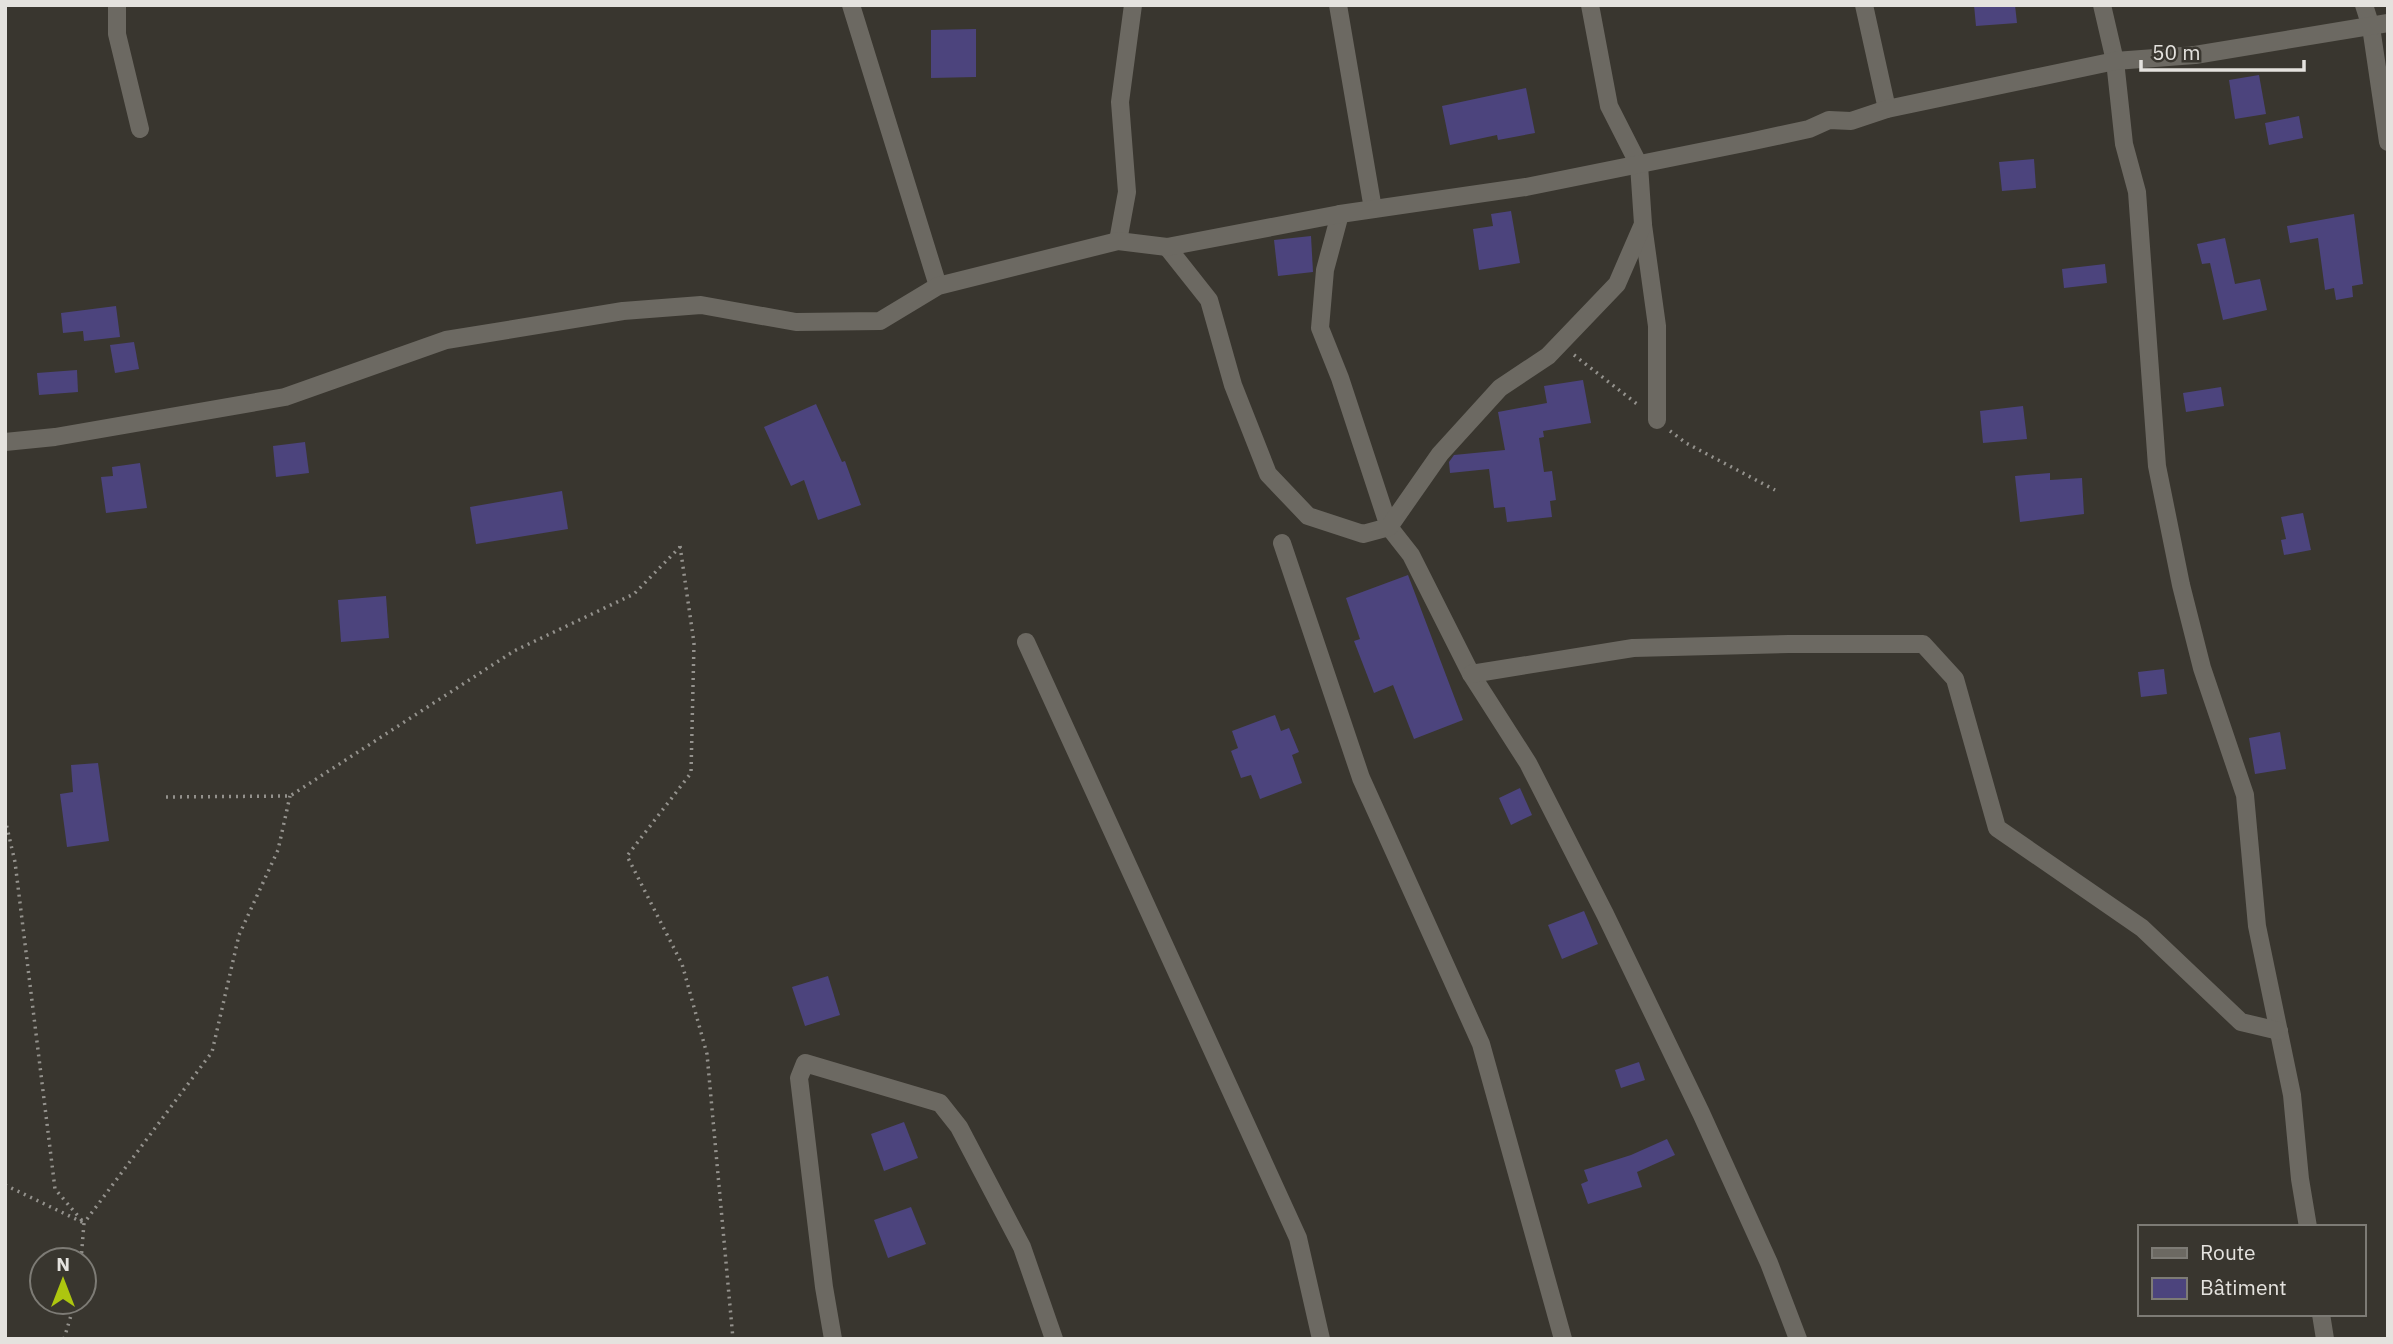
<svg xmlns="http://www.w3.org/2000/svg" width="2393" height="1344" font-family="'IBM Plex Sans',sans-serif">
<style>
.building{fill:#4c447d}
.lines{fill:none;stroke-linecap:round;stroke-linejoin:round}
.path{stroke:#94928d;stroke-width:3.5;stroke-dasharray:2 5;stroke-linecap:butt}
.minor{stroke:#6c6962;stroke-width:18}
</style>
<rect width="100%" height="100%" fill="#39362f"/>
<!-- building -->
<g class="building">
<path d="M1974 5H2015L2017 23 1976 26Z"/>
<path d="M976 29V77L931 78V30Z"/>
<path d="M2259 75 2266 114 2235 119 2229 80Z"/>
<path d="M1526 88 1535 133 1498 140 1497 135 1450 145 1442 106Z"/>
<path d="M2299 116 2303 138 2269 145 2265 123Z"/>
<path d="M2034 159 2036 188 2002 191 1999 162Z"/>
<path d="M1511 211 1520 263 1479 270 1473 229 1493 226 1491 214Z"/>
<path d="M2354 214 2363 284 2352 286 2353 297 2336 300 2334 288 2325 290 2318 238 2290 243 2287 226Z"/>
<path d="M1311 236 1313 272 1278 276 1274 240Z"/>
<path d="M2225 238 2235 284 2260 279 2267 310 2223 320 2210 263 2202 264 2197 244Z"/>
<path d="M2105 264 2107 283 2064 288 2062 269Z"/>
<path d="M116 306 120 337 84 341 83 331 63 333 61 313Z"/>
<path d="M134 342 139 369 115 373 110 345Z"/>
<path d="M77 370 78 392 39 395 37 373Z"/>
<path d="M1583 380 1591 423 1543 431 1544 437 1539 438 1544 472 1552 471 1556 500 1550 501 1552 517 1507 522 1505 507 1494 508 1489 469 1450 473 1449 462 1454 455 1505 450 1498 412 1547 403 1544 386Z"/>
<path d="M2221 387 2224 406 2186 412 2183 393Z"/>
<path d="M816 404 842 462 845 461 861 505 818 520 804 480 791 486 764 427Z"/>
<path d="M2023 406 2027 439 1983 443 1980 411Z"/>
<path d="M305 442 309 473 276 477 273 446Z"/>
<path d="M140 463 147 508 106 513 101 477 113 476 112 467Z"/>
<path d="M2050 473V480L2082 478 2084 514 2020 522 2015 476Z"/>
<path d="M562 491 568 529 476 544 470 507Z"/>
<path d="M2303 513 2311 550 2284 555 2281 540 2286 539 2281 517Z"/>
<path d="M1408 575 1463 720 1414 739 1393 685 1374 693 1354 641 1360 639 1346 598Z"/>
<path d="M386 596 389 638 341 642 338 600Z"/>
<path d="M2164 669 2167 694 2141 697 2138 672Z"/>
<path d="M1275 715 1281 731 1289 728 1299 752 1292 755 1302 783 1260 799 1251 775 1241 778 1231 751 1238 748 1232 731Z"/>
<path d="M2280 732 2286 769 2255 774 2249 738Z"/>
<path d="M98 763 109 841 67 847 60 794 73 792 71 765Z"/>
<path d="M1520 788 1532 815 1511 825 1499 798Z"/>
<path d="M1584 911 1598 944 1562 959 1548 925Z"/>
<path d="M828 976 840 1015 805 1026 792 987Z"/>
<path d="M1639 1062 1645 1080 1621 1088 1615 1070Z"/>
<path d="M904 1122 918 1158 884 1171 871 1134Z"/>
<path d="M1667 1139 1675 1155 1637 1172 1642 1187 1588 1204 1581 1184 1588 1181 1584 1170 1631 1155Z"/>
<path d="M911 1207 926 1244 888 1258 874 1220Z"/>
</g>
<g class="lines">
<!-- path -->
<g class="path">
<path d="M1574 355 1637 404"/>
<path d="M1670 431 1686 443 1775 490"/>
<path d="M680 546 694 643 691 773 627 856 682 964 707 1054 733 1339"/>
<path d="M166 797 290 796 514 651 634 594 680 547"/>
<path d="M5 819 15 862 55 1189 84 1223 5 1185"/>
<path d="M81 1260 84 1223 212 1052 239 935 278 850 290 796"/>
<path d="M64 1339 75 1302"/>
</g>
<!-- minor -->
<g class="minor">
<path d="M117 5V34L140 129"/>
<path d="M851 5 938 286"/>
<path d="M1338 5 1373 209"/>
<path d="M1864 5 1887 109"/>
<path d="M2102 5 2115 61 2124 144 2137 192 2157 466 2181 585 2202 668 2245 795 2257 926 2292 1095 2300 1179 2308 1227"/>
<path d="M2364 5 2371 27 2388 142"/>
<path d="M1340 214 1325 270 1320 328 1340 378 1389 527 1411 555 1471 674 1528 763 1605 914 1701 1113 1769 1263 1798 1339"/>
<path d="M1643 225 1657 326V420"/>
<path d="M1118 241 1127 192 1120 102 1133 5"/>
<path d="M1167 247 1209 300 1233 385 1268 474 1308 516 1363 534 1389 527 1440 454 1500 388 1548 356 1617 284 1643 224 1639 165 1609 106 1590 5"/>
<path d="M5 442 55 437 285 397 446 340 623 311 701 305 796 322 880 321 938 286 1118 241 1167 247 1340 214 1526 187 1749 142 1809 129 1829 120 1851 121 1887 109 2115 61 2195 55 2388 23"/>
<path d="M1282 543 1361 778 1481 1044 1563 1339"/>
<path d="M1026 642 1298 1238 1321 1339"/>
<path d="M1471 674 1633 648 1789 644H1923L1955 679 1997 828 2142 928 2241 1022 2279 1031"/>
<path d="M2321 1314 2325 1339"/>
<path d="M833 1339 824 1287 799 1078 805 1063 940 1103 959 1127 1022 1247 1054 1339"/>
</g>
</g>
<!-- border -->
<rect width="2393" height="1344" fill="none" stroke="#e4e2de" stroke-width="14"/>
<!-- legend -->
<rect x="2138" y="1225" width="228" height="91" fill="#39362f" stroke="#7d7b75" stroke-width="2"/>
<rect x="2152" y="1248" width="35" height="10" fill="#6c6962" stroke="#7d7b75" stroke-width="2"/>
<text x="2200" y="1260" font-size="21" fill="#e4e2de">Route</text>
<rect x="2152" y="1278" width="35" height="21" fill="#4c447d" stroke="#7d7b75" stroke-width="2"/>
<text x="2200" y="1295" font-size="21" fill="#e4e2de">Bâtiment</text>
<!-- north arrow -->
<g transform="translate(63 1281)"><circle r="33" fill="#39362f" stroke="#7d7b75" stroke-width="2"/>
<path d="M0-5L12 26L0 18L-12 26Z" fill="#adc60f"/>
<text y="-10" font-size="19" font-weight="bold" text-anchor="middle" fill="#e4e2de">N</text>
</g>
<!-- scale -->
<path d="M2141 60v10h163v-10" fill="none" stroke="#e4e2de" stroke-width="3.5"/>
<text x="2152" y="60" font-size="21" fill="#e4e2de" stroke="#39362f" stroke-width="5" paint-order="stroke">50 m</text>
</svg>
